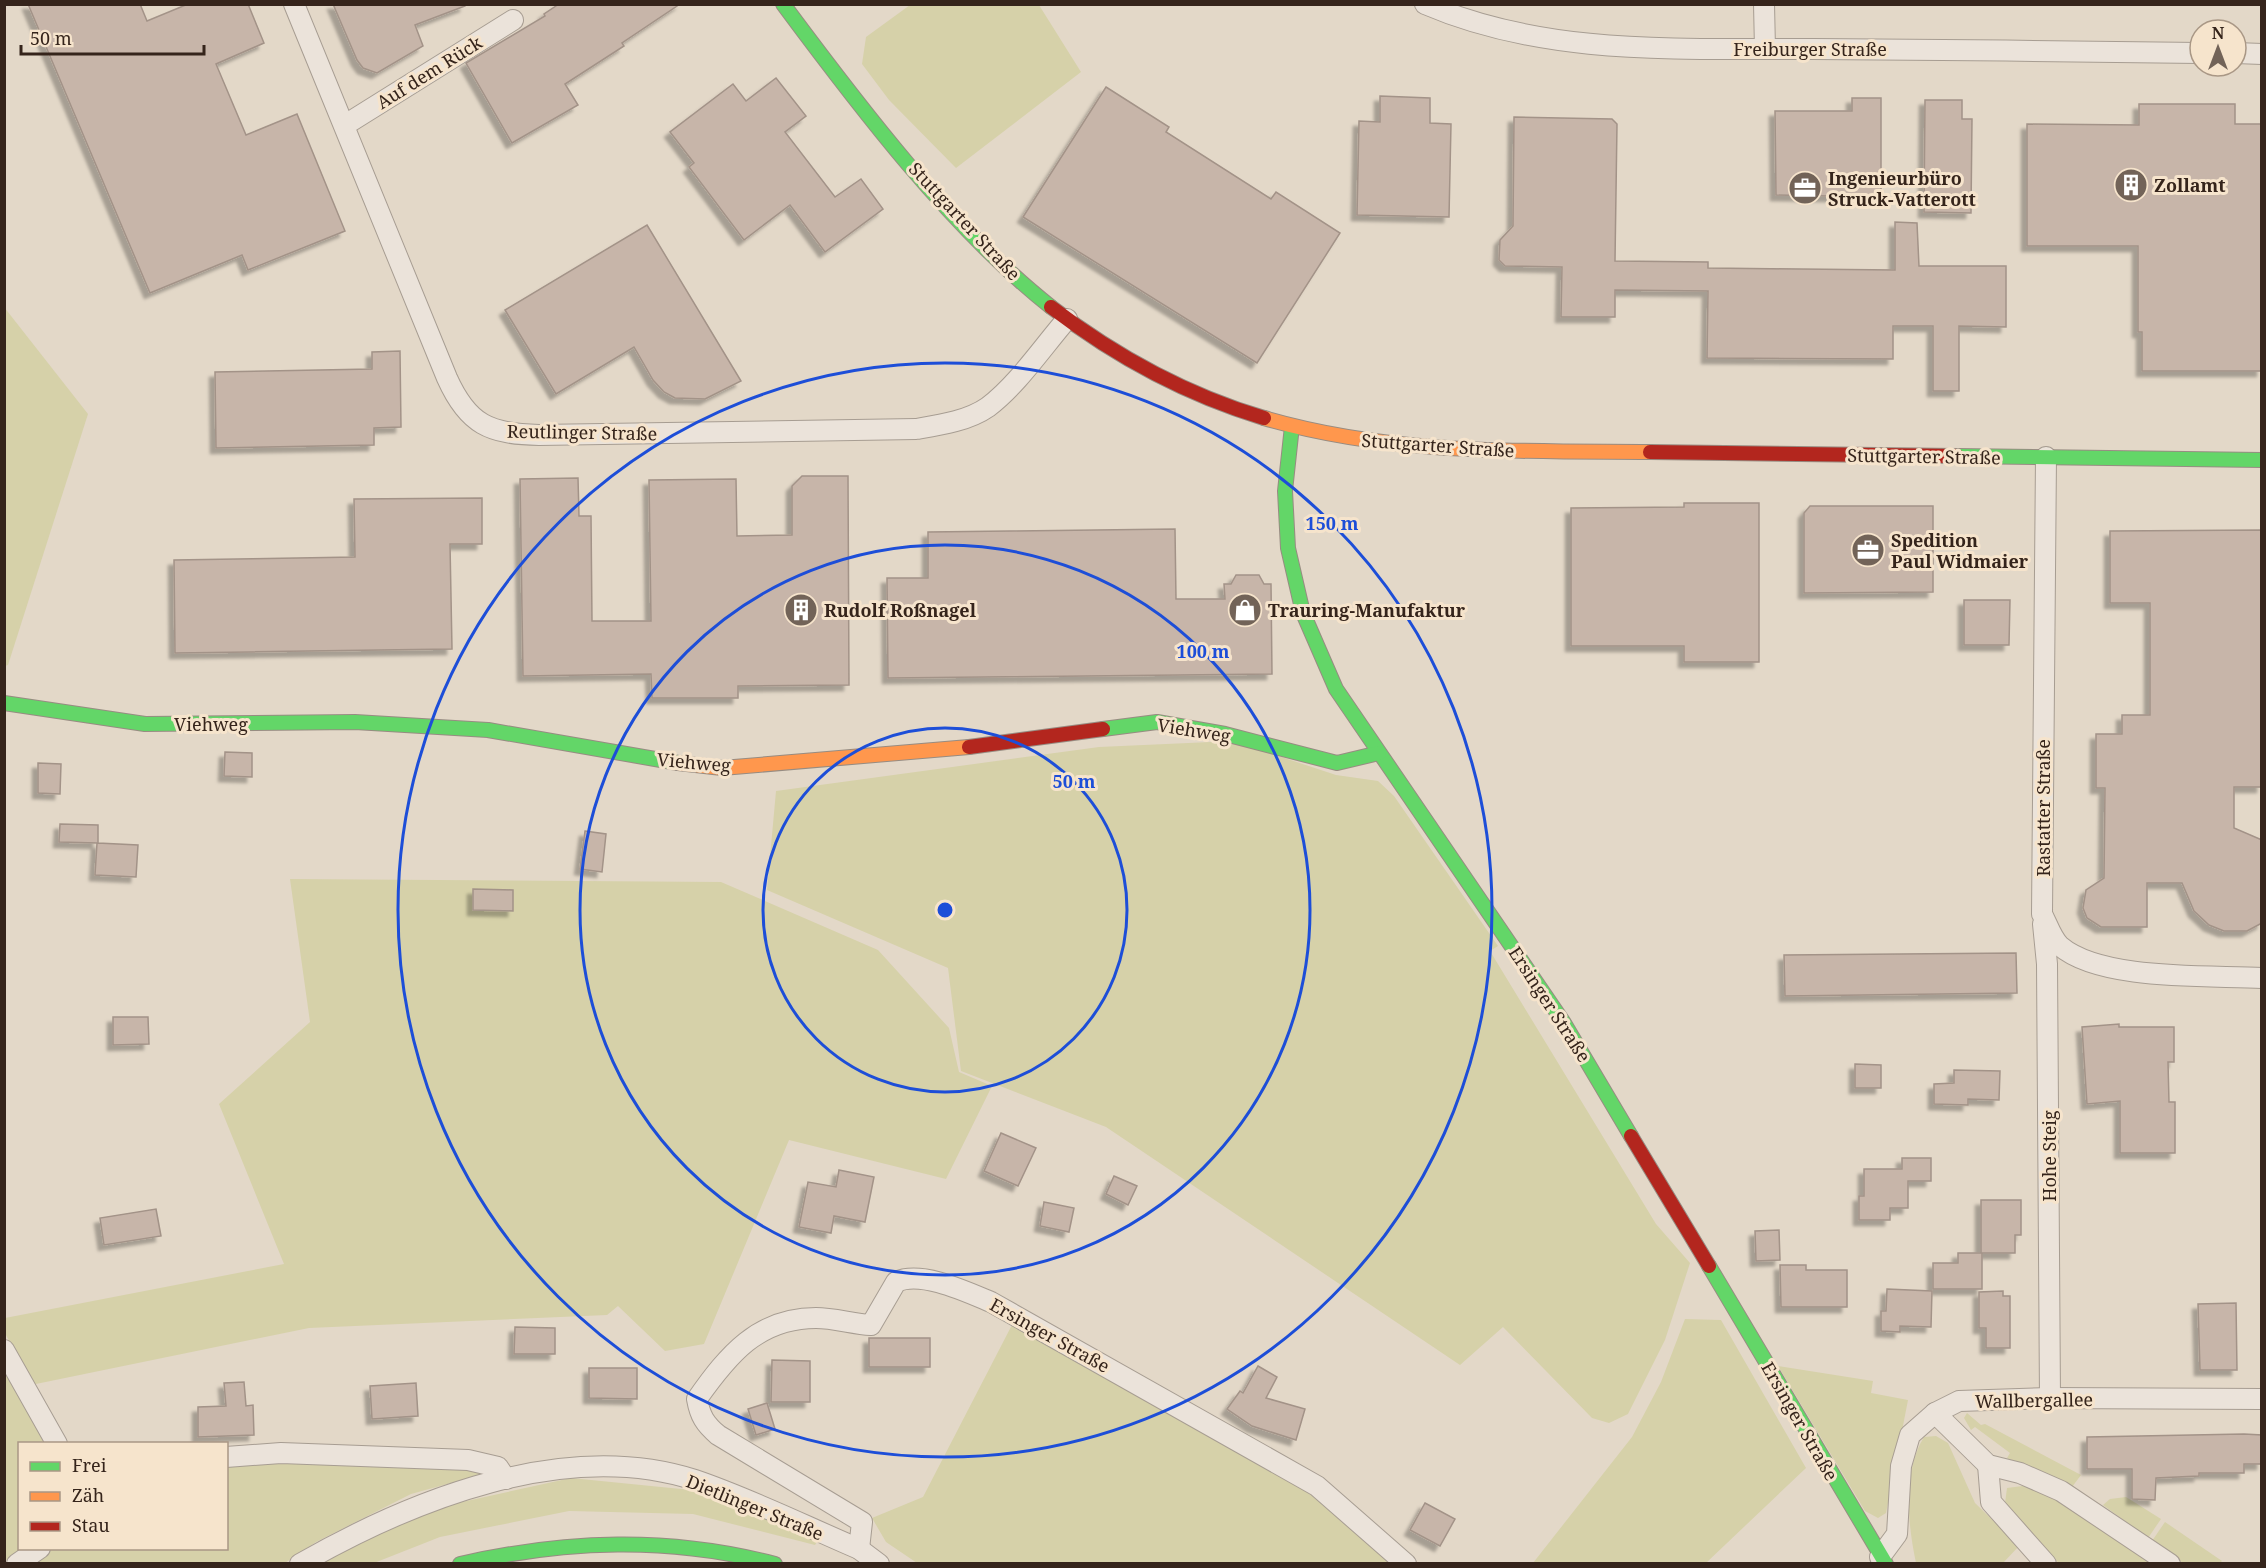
<svg xmlns="http://www.w3.org/2000/svg" width="2266" height="1568" font-family="'Noto Serif',serif">
<style>
.green{fill:#d6d1a9}
.building{fill:#c7b5a9;stroke:#a39388;stroke-width:1.5;filter:url(#shadow)}
.lines{fill:none;stroke-linecap:round;stroke-linejoin:round}
.street-casing{stroke:#a79d92;stroke-width:22}
.fast-casing{stroke:#978c82;stroke-width:16}
.slow-casing{stroke:#978c82;stroke-width:16}
.jam-casing{stroke:#978c82;stroke-width:16}
.street{stroke:#ebe3da;stroke-width:20}
.fast{stroke:#63d668;stroke-width:14}
.slow{stroke:#ff974d;stroke-width:14}
.jam{stroke:#b3261e;stroke-width:14}
.ring{fill:none;stroke:#1d4ed8;stroke-width:3}
.labels{text-anchor:middle;dominant-baseline:central;stroke-width:6;stroke-linejoin:round;paint-order:stroke}
.street-label{font-size:18px;fill:#35241b;stroke:#f6e4cc}
.poi-label{font-size:18px;font-weight:bold;fill:#35241b;stroke:#f6e4cc;text-anchor:start}
.centre{fill:#1d4ed8;stroke:#f6e4cc;stroke-width:3}
.ring-label{font-size:18px;text-anchor:middle;font-weight:bold;fill:#1d4ed8;stroke:#f6e4cc;stroke-width:6;stroke-linejoin:round;paint-order:stroke}
</style>
<defs>
<filter id="shadow"><feDropShadow dx="-5.5" dy="5.5" stdDeviation="1.5" flood-color="#0004"/></filter>
</defs>
<rect width="100%" height="100%" fill="#e3d8c8"/>
<!-- green -->
<g class="green">
<path d="M1039 5 1081 72 956 168 889 100 862 64 866 37 910 5Z"/>
<path d="M4 307 88 414 8 665 5 666Z"/>
<path d="M1233 741 1336 775 1378 781 1394 796 1498 946 1490 951 1656 1224 1690 1263 1665 1340 1628 1414 1609 1423 1592 1418 1503 1327 1460 1365 1106 1127 961 1071 948 968 767 890 776 791 1099 747Z"/>
<path d="M290 879 721 882 878 950 949 1028 959 1072 992 1086 946 1179 789 1140 704 1344 665 1351 618 1306 607 1315 309 1328 31 1385 5 1333V1318L284 1264 219 1104 310 1022Z"/>
<path d="M1685 1319 1721 1320 1806 1468 1706 1563H1533L1632 1437 1661 1382Z"/>
<path d="M1014 1321 1316 1494 1394 1563H917L886 1542 872 1518 923 1497Z"/>
<path d="M1778 1366 1873 1381 1871 1393 1908 1400 1886 1513 1878 1518 1865 1511Z"/>
<path d="M4 1367 49 1443 20 1444V1548L22 1549 5 1561Z"/>
<path d="M1967 1413 1981 1425 1985 1424 2081 1475 2072 1487 2025 1468 2007 1458 2010 1453 1975 1427 1971 1430 1964 1418Z"/>
<path d="M1936 1436 1948 1443 1975 1503 2019 1546 2003 1563H1916C1908 1525 1902 1472 1924 1437Z"/>
<path d="M289 1460 479 1468 480 1475 411 1494 316 1542 285 1563 23 1564 45 1549 226 1548 227 1466Z"/>
<path d="M571 1478 691 1490 764 1513 819 1539 815 1545 693 1514 569 1511 440 1537 374 1563 318 1564 334 1554 439 1507Z"/>
<path d="M2030 1485 2057 1493 2163 1563H2059L2029 1537 2005 1503 2007 1488Z"/>
<path d="M2126 1497 2161 1519 2148 1538 2103 1505 2110 1499Z"/>
<path d="M2165 1522 2222 1561 2220 1563H2183L2152 1541Z"/>
</g>
<!-- building -->
<g class="building">
<path d="M28 4H140L147 21 188 4H248L264 43 216 64 246 135 297 114 345 231 248 270 242 255 150 293Z"/>
<path d="M333 4H465V6L415 25 423 46 377 73 363 68 357 60Z"/>
<path d="M559 4H680L622 43 624 46 565 84 578 105 512 143 466 63 545 16 544 14Z"/>
<path d="M776 78 806 116 785 132 835 197 861 179 883 209 825 252 790 205 744 240 689 167 694 163 670 132 733 84 746 101Z"/>
<path d="M1106 87 1169 127 1166 132 1271 199 1276 192 1340 233 1257 363 1023 217Z"/>
<path d="M1380 96 1430 98V123L1451 124 1449 217 1357 215 1359 121 1380 122Z"/>
<path d="M1852 98H1881V197L1776 195 1775 111H1852Z"/>
<path d="M1925 100H1962V119H1972L1971 213 1924 212Z"/>
<path d="M2139 104H2235V124H2262V371H2142V332H2138V246H2027V124L2139 125Z"/>
<path d="M1514 117 1612 119 1617 124 1615 261 1708 262V268L1895 270V222L1917 223 1919 266H2006V327L1959 326V391H1933V326H1893V359L1707 358 1708 291 1615 290V317H1561L1562 267 1505 266 1499 260 1500 240 1513 226Z"/>
<path d="M647 225 741 381 705 399 675 398 664 392 653 380 634 347 556 394 505 310Z"/>
<path d="M400 351 401 427 374 428V445L216 448 215 372 372 369V352Z"/>
<path d="M802 476H848L849 685 738 686V698H652L651 674 523 676 520 479 578 478 579 516H591L592 621H651L649 480 736 479 737 536 792 535V486Z"/>
<path d="M482 498V544H450L452 649 175 653 174 560 355 557 354 499Z"/>
<path d="M1684 503H1759V662H1684V646H1571V508L1684 507Z"/>
<path d="M1810 506H1933V592L1804 593V513Z"/>
<path d="M1175 529 1176 599H1225L1224 584H1231L1236 575H1259L1264 584H1271L1272 674 888 678 887 578H928V532Z"/>
<path d="M2262 530V787H2234V828L2262 840V923L2247 931H2224L2209 925 2194 911 2182 883H2147V927H2101L2087 918 2083 908 2086 890 2104 878 2105 788H2096V734H2122V715H2150V603H2110V531Z"/>
<path d="M1964 600H2010L2009 645H1964Z"/>
<path d="M225 752 252 753V777L224 776Z"/>
<path d="M38 763 61 764 60 794 38 793Z"/>
<path d="M60 824 98 825V843L138 845 136 877 95 875 97 843 59 842Z"/>
<path d="M585 831 606 834 602 872 580 869Z"/>
<path d="M473 889 513 890V911L473 910Z"/>
<path d="M2016 953 2017 993 1785 996 1784 955Z"/>
<path d="M113 1017H148L149 1044 113 1045Z"/>
<path d="M2119 1024V1027H2174V1062H2168L2169 1102H2175V1153H2120V1101L2087 1104 2082 1027Z"/>
<path d="M1855 1064 1881 1065V1088H1855Z"/>
<path d="M1954 1070 2000 1071 1999 1100 1968 1099V1105L1934 1104V1084L1954 1083Z"/>
<path d="M1001 1133 1036 1148 1018 1186 984 1171Z"/>
<path d="M1902 1158H1931V1181H1908V1208H1890V1220H1859V1196H1864V1169H1902Z"/>
<path d="M839 1170 874 1177 865 1222 834 1216 831 1233 799 1227 808 1182 836 1187Z"/>
<path d="M1114 1176 1137 1186 1128 1205 1106 1194Z"/>
<path d="M1981 1200H2021V1235H2015V1253H1982V1289H1933V1263H1958V1253H1981Z"/>
<path d="M1044 1202 1074 1208 1069 1232 1040 1226Z"/>
<path d="M156 1209 161 1236 104 1245 100 1218Z"/>
<path d="M1779 1230 1780 1260 1756 1261 1755 1231Z"/>
<path d="M1780 1265H1806V1270H1847V1307H1781Z"/>
<path d="M1887 1289 1932 1291 1931 1327 1900 1326V1332L1881 1331V1311H1886Z"/>
<path d="M2003 1291V1296H2010V1348H1986V1328H1979V1292Z"/>
<path d="M2236 1303 2237 1370H2200L2198 1304Z"/>
<path d="M515 1327 555 1328V1354H514Z"/>
<rect x="869" y="1338" width="61" height="29"/>
<path d="M772 1360 810 1361V1402H771Z"/>
<path d="M1258 1366 1277 1377 1266 1398 1305 1409 1296 1440 1252 1426 1227 1409 1240 1391 1243 1393Z"/>
<path d="M589 1368H637V1399L589 1398Z"/>
<path d="M244 1382 246 1406 253 1405 254 1435 198 1437V1407L226 1406 224 1383Z"/>
<path d="M416 1383 418 1416 372 1419 370 1386Z"/>
<path d="M767 1403 775 1429 756 1435 748 1409Z"/>
<path d="M2244 1434 2262 1435V1464H2244V1473H2199V1476L2156 1478 2155 1500 2132 1499V1469H2087V1437Z"/>
<path d="M1425 1503 1455 1519 1440 1546 1410 1530Z"/>
</g>
<g class="lines">
<!-- street casing -->
<g class="street-casing">
<g id="street">
<path d="M294 4 447 378C468 425 490 434 539 435L916 429C940 425 968 421 988 407 1018 384 1042 348 1067 319"/>
<path d="M1425 4C1548 57 1683 48 1814 49 1943 50 2071 51 2200 53"/>
<path d="M1764 4 1765 49"/>
<path d="M2236 53 2262 54"/>
<path d="M345 125 513 20"/>
<path d="M2046 457 2042 914C2047 923 2052 939 2060 946 2101 981 2208 975 2262 978"/>
<path d="M2043 924 2047 964 2050 1398"/>
<path d="M4 1350 57 1444"/>
<path d="M1935 1413 1988 1465 2020 1473 2061 1491 2170 1564"/>
<path d="M226 1457 281 1453 468 1460 498 1467 506 1479"/>
<path d="M1988 1465 1991 1502 2046 1564"/>
<path d="M859 1549 862 1522 718 1435C705 1424 700 1416 697 1399 728 1355 758 1318 816 1318 834 1318 853 1324 871 1325L896 1282C921 1270 967 1292 991 1302L1317 1486 1406 1564"/>
<path d="M1880 1557 1897 1534 1901 1466 1910 1435 1935 1413 1959 1401 2050 1398 2262 1399"/>
<path d="M17 1564 40 1548"/>
<path d="M300 1564C412 1500 565 1438 695 1480 751 1499 805 1526 859 1549L879 1564"/>
</g>
</g>
<!-- fast casing -->
<g class="fast-casing">
<g id="fast">
<path d="M783 4C858 105 952 229 1051 307"/>
<path d="M1292 426 1285 491 1288 548 1303 613 1336 689 1564 1023 1631 1136"/>
<path d="M1957 456 2262 460"/>
<path d="M4 703 145 724 355 722 488 730 678 763"/>
<path d="M1103 729 1157 722 1225 734 1337 763 1379 753"/>
<path d="M1709 1266 1886 1564"/>
<path d="M460 1564C566 1540 669 1536 775 1564"/>
</g>
</g>
<!-- slow casing -->
<g class="slow-casing">
<g id="slow">
<path d="M1264 418C1390 455 1521 451 1650 452"/>
<path d="M678 763 722 768 969 747"/>
</g>
</g>
<!-- jam casing -->
<g class="jam-casing">
<g id="jam">
<path d="M1051 307C1115 356 1187 395 1264 418"/>
<path d="M1650 452 1957 456"/>
<path d="M969 747 1103 729"/>
<path d="M1631 1136 1709 1266"/>
</g>
</g>
<!-- street -->
<use href="#street" class="street"/>
<!-- fast -->
<use href="#fast" class="fast"/>
<!-- slow -->
<use href="#slow" class="slow"/>
<!-- jam -->
<use href="#jam" class="jam"/>
</g>
<!-- distance rings -->
<g class="ring">
<circle cx="945" cy="910" r="182"/>
<circle cx="945" cy="910" r="365"/>
<circle cx="945" cy="910" r="547"/>
</g>
<!-- icons -->
<defs>
<g id="building-disc" transform="scale(1.725)"><circle r="9.5" fill="#726358" stroke="#f6e4cc"/><path d="M-4-6H4V6H1V3H-1V6H-4ZM-2.5-4.3h1.7v1.8h-1.7ZM.8-4.3h1.7v1.8H.8ZM-2.5-1h1.7V.8h-1.7ZM.8-1h1.7V.8H.8Z" fill="#fff"/></g>
<g id="office-disc" transform="scale(1.725)"><circle r="9.5" fill="#726358" stroke="#f6e4cc"/><path d="M-6-3h4V-5.5h4V-3h4V5H-6ZM-1-4.5V-3h2v-1.5ZM-6 0V1H6V0Z" fill="#fff"/></g>
<g id="shop-disc" transform="scale(1.725)"><circle r="9.5" fill="#726358" stroke="#f6e4cc"/><path d="M-5-2.5h2.3a2.7 3.5 0 0 1 5.4 0H5L5.5 6h-11ZM-1.5-2.5h3a1.5 2.3 0 0 0-3 0Z" fill="#fff"/></g>
</defs>
<g fill-rule="evenodd">
<use href="#building-disc" x="2131" y="185"/>
<use href="#office-disc" x="1805" y="188"/>
<use href="#office-disc" x="1868" y="550"/>
<use href="#building-disc" x="801" y="610"/>
<use href="#shop-disc" x="1245" y="610"/>
</g>
<g class="labels">
<!-- street labels -->
<g class="street-label">
<text x="1810" y="49">Freiburger Straße</text>
<text transform="translate(429 72) rotate(-32)">Auf dem Rück</text>
<text transform="translate(965 221) rotate(47)">Stuttgarter Straße</text>
<text transform="translate(582 432) rotate(1)">Reutlinger Straße</text>
<text transform="translate(1438 445) rotate(4)">Stuttgarter Straße</text>
<text transform="translate(1924 456) rotate(1)">Stuttgarter Straße</text>
<text x="211" y="724">Viehweg</text>
<text transform="translate(1194 730) rotate(9)">Viehweg</text>
<text transform="translate(694 762) rotate(5)">Viehweg</text>
<text transform="translate(2043 808) rotate(-90)">Rastatter Straße</text>
<text transform="translate(1550 1004) rotate(57)">Ersinger Straße</text>
<text transform="translate(2049 1156) rotate(-90)">Hohe Steig</text>
<text transform="translate(1050 1335) rotate(29)">Ersinger Straße</text>
<text transform="translate(2034 1400) rotate(-1)">Wallbergallee</text>
<text transform="translate(1800 1421) rotate(60)">Ersinger Straße</text>
<text transform="translate(755 1507) rotate(22)">Dietlinger Straße</text>
</g>
<!-- poi labels -->
<g class="poi-label">
<text x="1828" y="178">Ingenieurbüro<tspan x="1828" dy="21">Struck-Vatterott</tspan></text>
<text x="2154" y="185">Zollamt</text>
<text x="1891" y="540">Spedition<tspan x="1891" dy="21">Paul Widmaier</tspan></text>
<text x="824" y="610">Rudolf Roßnagel</text>
<text x="1268" y="610">Trauring-Manufaktur</text>
</g>
</g>
<circle cx="945" cy="910" r="9" class="centre"/>
<g class="ring-label">
<text x="1332" y="530">150 m</text>
<text x="1203" y="658">100 m</text>
<text x="1074" y="788">50 m</text>
</g>
<!-- border -->
<rect width="2266" height="1568" fill="none" stroke="#35241b" stroke-width="12"/>
<!-- legend -->
<rect x="18" y="1442" width="210" height="108" fill="#f6e4cc" stroke="#a99785" stroke-width="1.5"/>
<rect x="30" y="1462" width="30" height="9" fill="#63d668" stroke="#a99785" stroke-width="1.5"/>
<text x="72" y="1472" font-size="18" fill="#35241b">Frei</text>
<rect x="30" y="1492" width="30" height="9" fill="#ff974d" stroke="#a99785" stroke-width="1.5"/>
<text x="72" y="1502" font-size="18" fill="#35241b">Zäh</text>
<rect x="30" y="1522" width="30" height="9" fill="#b3261e" stroke="#a99785" stroke-width="1.5"/>
<text x="72" y="1532" font-size="18" fill="#35241b">Stau</text>
<!-- north arrow -->
<g transform="translate(2218 48)"><circle r="28" fill="#f6e4cc" stroke="#a99785" stroke-width="1.5"/>
<path d="M0-4.5L10 22L0 15L-10 22Z" fill="#726358"/>
<text y="-9" font-size="16" font-weight="bold" text-anchor="middle" fill="#35241b">N</text>
</g>
<!-- scale -->
<path d="M21 45v9h183v-9" fill="none" stroke="#35241b" stroke-width="3"/>
<text x="30" y="45" font-size="18" fill="#35241b" stroke="#f6e4cc" stroke-width="4.5" paint-order="stroke">50 m</text>
</svg>
